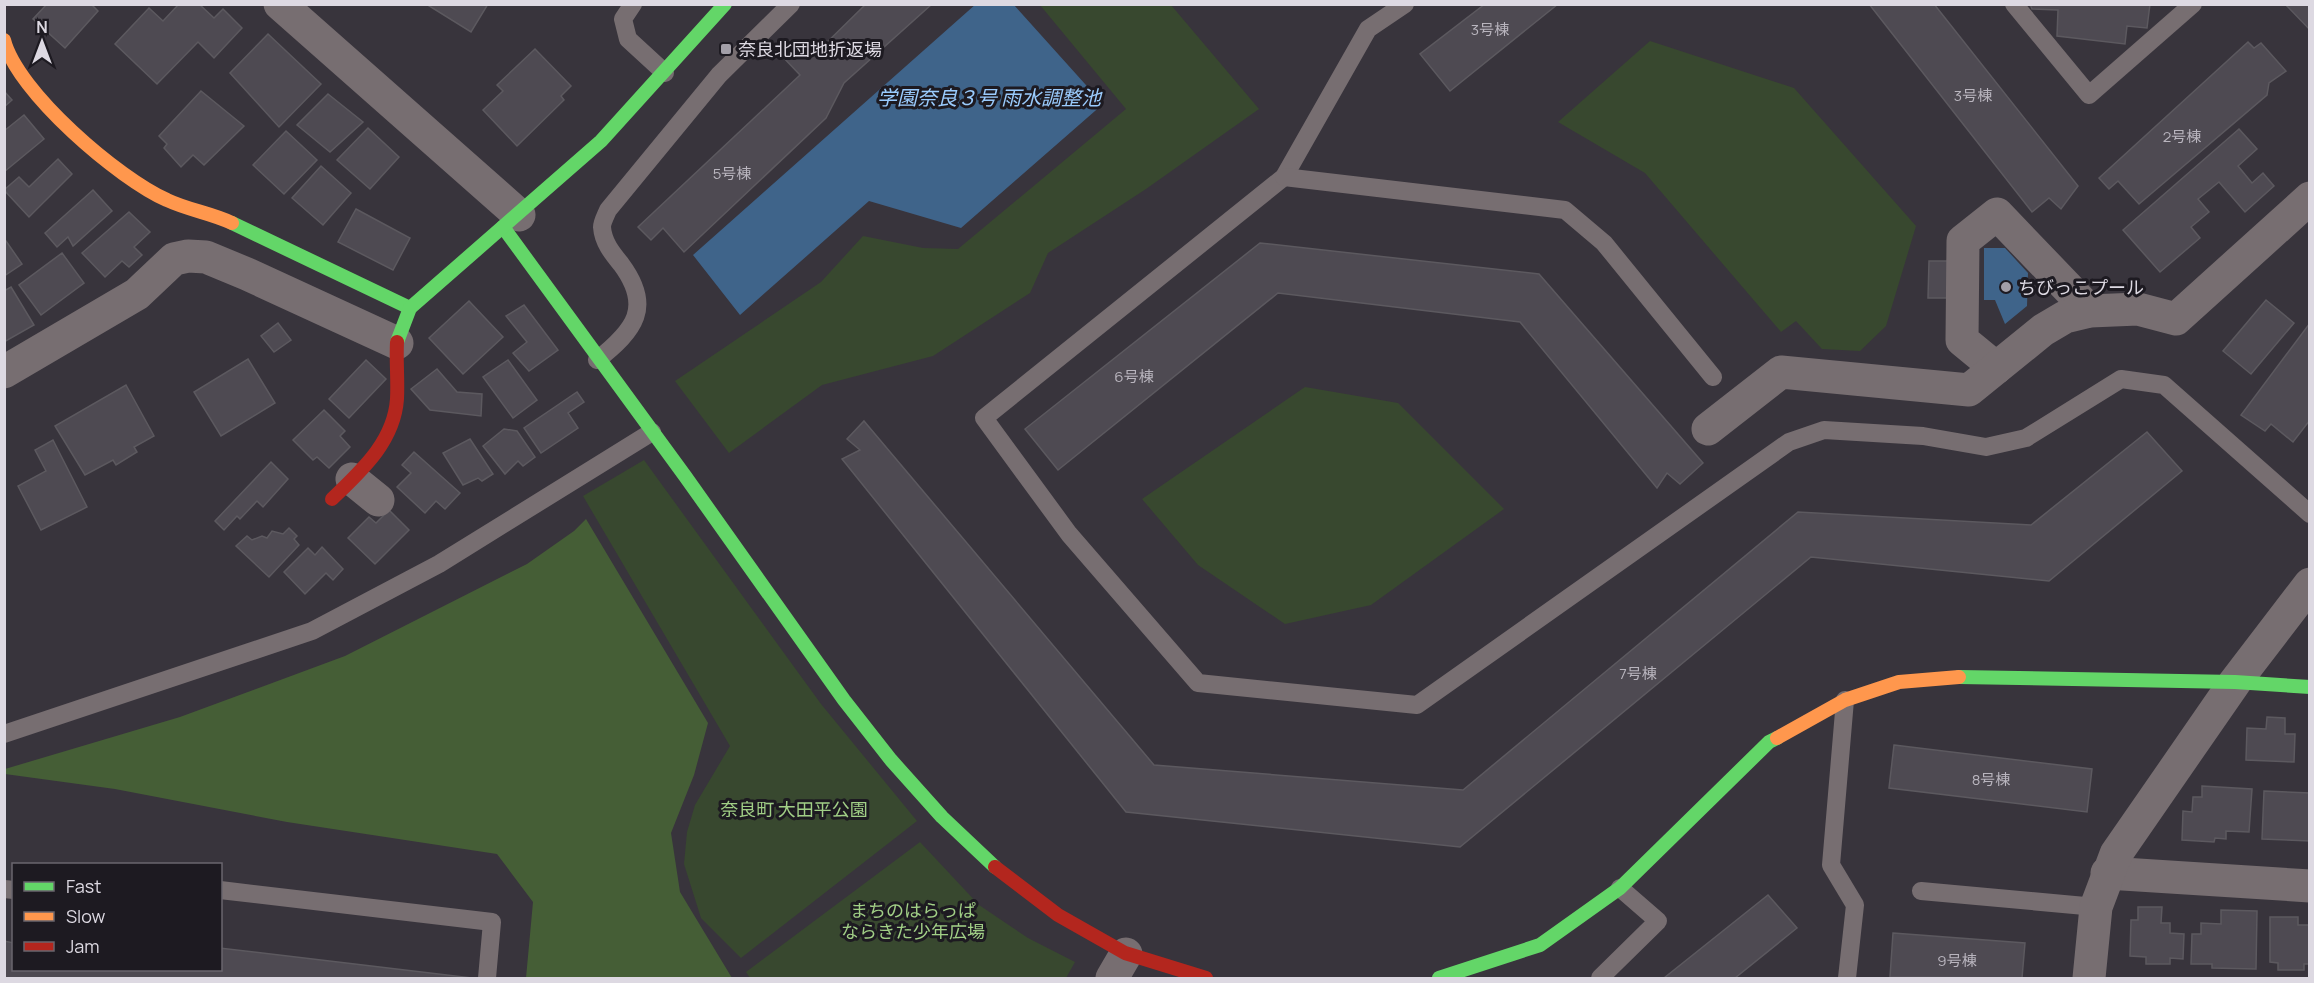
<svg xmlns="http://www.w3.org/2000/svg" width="2314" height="983" font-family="Manrope,'Noto Sans JP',sans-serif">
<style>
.green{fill:#38482f}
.forest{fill:#455e36}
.water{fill:#3f648a}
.building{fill:#4e4a52;stroke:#5c595f;stroke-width:1.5}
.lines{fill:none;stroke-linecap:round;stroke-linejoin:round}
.lane{stroke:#776e71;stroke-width:18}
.street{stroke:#776e71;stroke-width:33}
.fast{stroke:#63d668;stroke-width:14}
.slow{stroke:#ff974d;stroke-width:14}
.jam{stroke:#b3261e;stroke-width:14}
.poi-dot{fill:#a39fa8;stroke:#1d1a21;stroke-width:2}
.labels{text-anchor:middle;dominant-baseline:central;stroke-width:6;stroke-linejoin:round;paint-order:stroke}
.number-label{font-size:15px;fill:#b9b5be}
.poi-label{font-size:18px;fill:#ddd9e2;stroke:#1d1a21;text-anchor:start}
.park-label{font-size:18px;fill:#a1cf86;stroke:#1d1a21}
.water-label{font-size:20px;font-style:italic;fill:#9acbfd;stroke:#1d1a21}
</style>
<rect width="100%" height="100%" fill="#38343c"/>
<!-- green -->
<g class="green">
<path d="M1040 5H1171L1259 109 1146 189 1048 253 1030 293 933 356 822 385 729 453 675 381 821 282 863 236 923 248 958 249 1126 109Z"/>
<path d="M1650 41 1794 88 1916 226 1886 326 1860 351 1822 349 1796 321 1781 332 1645 173 1558 122Z"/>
<path d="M1305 387 1398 403 1504 509 1371 605 1285 624 1198 565 1142 499Z"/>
<path d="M644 460 821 704 917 821 741 958 701 918 684 864 687 832 695 805 730 746 583 496Z"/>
<path d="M920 842 979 905 1028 938 1075 962 1066 978H750L746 972Z"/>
</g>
<!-- forest -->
<path class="forest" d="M586 519 708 723 694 775 671 833 680 892 732 978H526L533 902 497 854 287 822 115 789 5 774V769L180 717 345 656 527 564 574 531Z"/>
<!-- water -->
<g class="water">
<path d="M976 4 1014 5 1103 104 961 228 869 201 740 315 693 255Z"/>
<path d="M1984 248H2005L2028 273 2027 306 2005 324 1995 300H1984Z"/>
</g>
<!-- building -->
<g class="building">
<path d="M47 4H91L98 11 65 48 33 19Z"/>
<path d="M179 4H199L214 18 223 9 242 28 214 58 198 42 157 84 115 44 149 8 163 21Z"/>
<path d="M426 4H488L471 32Z"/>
<path d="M866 4H932L844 83 826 118 684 252 663 228 651 240 638 227 800 75 781 55 797 40 812 57Z"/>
<path d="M1485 4H1558L1450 91 1420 54Z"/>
<path d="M1869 4H1934L2078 186 2061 209 2049 198 2032 212Z"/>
<path d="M2030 4H2150L2147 28 2127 26 2125 44 2057 36 2058 10 2032 9Z"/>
<path d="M2285 4H2310V30Z"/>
<path d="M268 34 321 84 279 127 230 73Z"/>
<path d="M2248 42 2254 48 2261 43 2286 71 2269 83 2267 95 2139 204 2118 181 2109 189 2099 178Z"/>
<path d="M535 49 571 86 561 96 564 100 517 146 483 110 503 91 497 85Z"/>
<path d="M4 91 12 100 4 107Z"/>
<path d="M201 91 244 126 204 165 193 155 181 167 164 148 167 144 159 136Z"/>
<path d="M328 94 363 122 330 152 297 125Z"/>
<path d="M24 115 44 139 4 172V131Z"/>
<path d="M368 128 399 157 370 189 337 160Z"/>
<path d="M2239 129 2257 149 2238 166 2252 183 2263 173 2274 186 2245 212 2219 182 2198 199 2209 212 2191 227 2200 238 2160 272 2123 230Z"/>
<path d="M286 131 317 160 284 194 253 165Z"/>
<path d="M58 159 72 174 29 217 4 190 19 177 29 187Z"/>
<path d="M321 166 351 193 323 225 292 198Z"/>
<path d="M93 190 112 211 73 246 68 237 57 247 45 233Z"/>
<path d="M356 209 410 238 393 270 338 242Z"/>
<path d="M129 212 150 232 134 247 142 255 129 267 122 261 105 277 82 253Z"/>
<path d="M6 241 22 264 4 276V242Z"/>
<path d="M1260 243 1539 274 1703 463 1680 484 1667 473 1657 488 1520 322 1278 293 1058 470 1025 429Z"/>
<path d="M62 253 84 283 41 315 19 285Z"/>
<path d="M1929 261H1949L1948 298H1928Z"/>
<path d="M11 287 34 325 4 342V291Z"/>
<path d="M2266 300 2294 323 2251 374 2223 351Z"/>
<path d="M469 301 503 337 463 374 429 338Z"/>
<path d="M524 305 558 350 529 371 513 353 527 342 506 316Z"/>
<path d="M278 323 291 340 274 352 261 336Z"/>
<path d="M2310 323V420L2293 442 2271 424 2265 431 2241 415Z"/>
<path d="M248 359 275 403 221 436 194 392Z"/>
<path d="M366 360 386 379 349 418 329 399Z"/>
<path d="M508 360 537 400 513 418 483 377Z"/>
<path d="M437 369 457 392 482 394 481 416 430 410 411 389Z"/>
<path d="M126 385 154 436 134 447 137 452 116 465 113 460 85 475 55 426Z"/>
<path d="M577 392 584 402 568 413 578 428 541 453 524 428Z"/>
<path d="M324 410 345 431 340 436 350 447 329 468 317 457 313 460 293 440Z"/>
<path d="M864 421 1154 765 1463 790 1798 512 2031 525 2147 432 2182 471 2049 581 1811 557 1460 847 1126 812 842 459 860 450 847 439Z"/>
<path d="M504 429 517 431 535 457 523 466 518 461 505 474 483 446Z"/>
<path d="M470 439 493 474 482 481 478 478 463 485 443 453Z"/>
<path d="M53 440 87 507 41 530 18 486 46 471 35 450Z"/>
<path d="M414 452 460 493 445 509 436 501 425 513 397 487 411 473 402 465Z"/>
<path d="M271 462 288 479 263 507 257 501 240 519 237 516 224 530 215 521Z"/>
<path d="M389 510 409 530 375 564 348 538 369 517 376 523Z"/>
<path d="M289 528 297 536 294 539 299 545 269 577 236 546 247 536 252 540 262 536 267 538 272 531 283 534Z"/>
<path d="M322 547 343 569 333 580 326 573 305 594 284 572 308 548 315 555Z"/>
<path d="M2267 717 2285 718V734H2295L2294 762 2246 760 2247 728 2266 729Z"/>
<path d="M1894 745 2092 769 2087 812 1889 788Z"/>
<path d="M2202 786 2252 789 2249 832 2226 831V839L2215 838 2214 842 2182 840 2183 811 2192 812 2193 797H2202Z"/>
<path d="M2264 791 2310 793V841L2262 839Z"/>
<path d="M1768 895 1797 928 1735 978H1664Z"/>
<path d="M2138 907H2162L2161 923H2170V933L2184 934 2183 959 2170 958V964H2146V957L2130 956 2131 920H2138Z"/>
<path d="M2221 910 2257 911 2256 969 2212 968V964H2191L2192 934H2201V923L2221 924Z"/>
<path d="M2270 917H2298V925H2310V964H2304V970H2278V963L2270 962Z"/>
<path d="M1893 933 2025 943 2022 978 1890 977Z"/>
<path d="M4 941 14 943V970H220V948L472 978H4Z"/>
</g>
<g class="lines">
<!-- lane -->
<g class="lane">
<path d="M633 4 623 19 628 39 665 73"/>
<path d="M1405 4 1368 29 1284 177 984 418 1069 534 1198 683 1417 705 1789 442 1824 430 1923 436 1986 447 2026 438 2121 379 2164 385 2310 514"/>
<path d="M2014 4 2089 95 2193 4"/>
<path d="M1284 177 1565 210 1604 243 1713 377"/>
<path d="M597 360C635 330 653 307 621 264 612 253 603 242 602 227 602 222 606 215 608 210L719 75 791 4"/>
<path d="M1845 700 1831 865 1855 905 1847 978"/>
<path d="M4 734 312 631 439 564 652 432"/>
<path d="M4 889 14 890"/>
<path d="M220 890 492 922 487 978"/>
<path d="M1921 891 2096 907"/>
<path d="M1600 978 1658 921 1620 888"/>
</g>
<!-- street -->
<g class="street">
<path d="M280 4 519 215"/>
<path d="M1996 368 1962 340 1963 241 1997 214 2090 311"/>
<path d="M4 372 137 294 174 259 188 256 206 257 247 274 397 343"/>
<path d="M1708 429 1781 372 1969 390 2043 330 2065 317 2090 311 2138 309 2176 319 2310 198"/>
<path d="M352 479 378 500"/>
<path d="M2107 873 2310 886"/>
<path d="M1112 978 1126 954"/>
<path d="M2089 978 2096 907 2116 854 2235 682 2310 584"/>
</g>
<!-- fast -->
<g class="fast">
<path d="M232 223 410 308"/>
<path d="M503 227 685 476 844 700 891 760 942 817 995 867"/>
<path d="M397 342 410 308 601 141 725 4"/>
<path d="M1959 677 2235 682 2310 687"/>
<path d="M1439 978 1540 945 1620 888 1769 742 1777 738"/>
</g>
<!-- slow -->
<g class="slow">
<path d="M4 40C17 92 119 179 167 200 188 210 211 213 232 223"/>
<path d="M1777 738 1845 700 1899 682 1959 677"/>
</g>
<!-- jam -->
<g class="jam">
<path d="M332 499C361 471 394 442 397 399 398 380 396 361 397 342"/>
<path d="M995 867 1058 915 1125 953 1206 978"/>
</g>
</g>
<!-- markers -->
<g class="poi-dot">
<rect x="720" y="43" width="12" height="12" rx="3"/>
<circle cx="2006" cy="287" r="6"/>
</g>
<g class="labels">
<!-- number labels -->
<g class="number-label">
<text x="1490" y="29">3号棟</text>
<text x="1973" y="95">3号棟</text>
<text x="2182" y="136">2号棟</text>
<text x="732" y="173">5号棟</text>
<text x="1134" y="376">6号棟</text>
<text x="1638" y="673">7号棟</text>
<text x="1991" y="779">8号棟</text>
<text x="1957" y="960">9号棟</text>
</g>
<!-- poi labels -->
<g class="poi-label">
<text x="738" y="49">奈良北団地折返場</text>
<text x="2018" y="287">ちびっこプール</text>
</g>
<!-- park labels -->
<g class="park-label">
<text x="794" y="809">奈良町 大田平公園</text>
<text x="913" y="910">まちのはらっぱ<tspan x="913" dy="21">ならきた少年広場</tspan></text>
</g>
<!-- water labels -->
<g class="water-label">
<text x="989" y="97">学園奈良３号 雨水調整池</text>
</g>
</g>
<!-- border -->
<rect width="2314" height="983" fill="none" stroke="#ddd9e2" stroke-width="12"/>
<!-- legend -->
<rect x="12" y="863" width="210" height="108" fill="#1d1a21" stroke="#6a666e" stroke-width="1.5"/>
<rect x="24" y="882" width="30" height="9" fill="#63d668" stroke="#6a666e" stroke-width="1.5"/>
<text x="66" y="893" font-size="18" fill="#ddd9e2">Fast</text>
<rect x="24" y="912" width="30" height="9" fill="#ff974d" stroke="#6a666e" stroke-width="1.5"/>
<text x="66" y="923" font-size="18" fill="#ddd9e2">Slow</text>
<rect x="24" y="942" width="30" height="9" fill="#b3261e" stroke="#6a666e" stroke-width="1.5"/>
<text x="66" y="953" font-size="18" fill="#ddd9e2">Jam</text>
<!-- north arrow -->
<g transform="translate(42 42)" stroke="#1d1a21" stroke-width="4.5" paint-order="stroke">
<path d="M0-4.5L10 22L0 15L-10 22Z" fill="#ddd9e2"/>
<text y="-9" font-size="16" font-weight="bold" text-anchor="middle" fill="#ddd9e2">N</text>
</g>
</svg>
